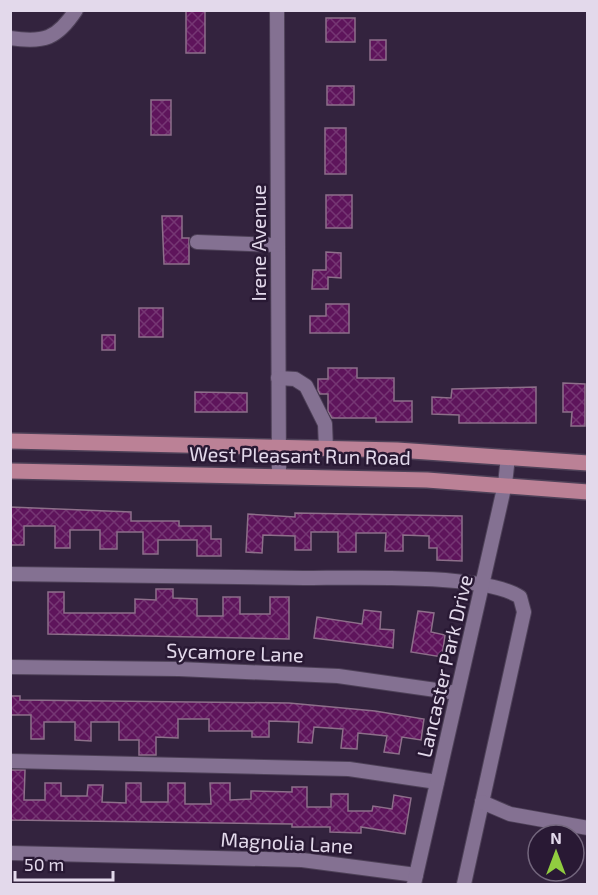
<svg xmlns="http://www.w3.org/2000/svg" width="598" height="895" font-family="'Exo 2',sans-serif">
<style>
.building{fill:url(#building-cross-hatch);stroke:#8d6f8a;stroke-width:1.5}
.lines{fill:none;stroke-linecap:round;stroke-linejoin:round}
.minor-casing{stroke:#4e4158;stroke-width:16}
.major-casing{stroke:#4e4158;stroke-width:18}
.minor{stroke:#847192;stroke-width:14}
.major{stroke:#bb8196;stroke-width:15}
.labels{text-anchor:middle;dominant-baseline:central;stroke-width:5;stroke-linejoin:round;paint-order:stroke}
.street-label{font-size:20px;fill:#e3d9eb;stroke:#291934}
</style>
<defs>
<pattern id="building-cross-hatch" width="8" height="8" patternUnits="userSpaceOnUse" patternTransform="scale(1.5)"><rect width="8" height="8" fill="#5e145b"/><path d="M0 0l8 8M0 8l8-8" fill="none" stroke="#753673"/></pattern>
</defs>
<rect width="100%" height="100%" fill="#33233e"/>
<!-- building -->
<g class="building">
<rect x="186" y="10" width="19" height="43"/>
<rect x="326" y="18" width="29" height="24"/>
<rect x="370" y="40" width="16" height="20"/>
<rect x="327" y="86" width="27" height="19"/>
<rect x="151" y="100" width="20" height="35"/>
<rect x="325" y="128" width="21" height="46"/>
<rect x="326" y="195" width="26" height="33"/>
<path d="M162 216H182V238H189V264H164Z"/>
<path d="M326 252 341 253V278L328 277V289H312L313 270H326Z"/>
<path d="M326 304H349V333H310V316H326Z"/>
<rect x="139" y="308" width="24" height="29"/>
<rect x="102" y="335" width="13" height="15"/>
<path d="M328 368H357V378H394V401H412V422H376V418H332L328 411V394H320L318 390V379H328Z"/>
<path d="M563 383 585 384V426H571L572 412H563Z"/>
<path d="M536 387V423H459V415L432 414V397L451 398 452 389Z"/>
<path d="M195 392 247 393V412H195Z"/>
<path d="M10 507 131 512V521H179V526H211V539H221V556H197V540H158V554H143V532H117V549H100V530H70V548H55V526H24V545H10Z"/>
<path d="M295 513 462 516V561L437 560V548H429V536L403 535V551H385L386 533H356V552H338V532H311V550H295V536L263 535 262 553 246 552 248 514 295 517Z"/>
<path d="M156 589H173V598L197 599V616H223V597H240V614H270V597H289V639L48 634V592H64V613H135V599L156 600Z"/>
<path d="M364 610 381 612 380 629 394 630 393 648 314 638 317 617 362 624Z"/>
<path d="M418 611 434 613 431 632 445 635 442 657 411 652Z"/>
<path d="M10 696H20V700L289 703 375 711 424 719 421 740 402 737 399 754 384 752 387 736 358 733 357 749 341 748 343 729 314 727 312 743 298 742 299 722 269 721V737H252V731H209V719H178V738L156 737V755H139V740H119V722H91V741L75 740V722H44V739H31V715H10Z"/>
<path d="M10 770H25L24 800H45V783H61V796H87L88 785H103L102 802 126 803V783H141V802H168V783H185V804H211L210 783H230V800L251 799V791L292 792V787H307V807H331V794H348V811H372L373 806 392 809 394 795 411 798 405 834 361 827V833L330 832V827H292V824L10 820Z"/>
</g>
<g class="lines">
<!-- minor casing -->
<g class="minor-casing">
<g id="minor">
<path d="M277 10 279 475"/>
<path d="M10 38C44 43 57 39 76 10"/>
<path d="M197 242 277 245"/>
<path d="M278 378 295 379 306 386 325 424 326 449"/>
<path d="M10 574C108 575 206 576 304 578 352 578 484 573 520 597L524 612 464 884"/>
<path d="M10 667 179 669 338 676 457 693"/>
<path d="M10 761 349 769 437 782"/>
<path d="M482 802 510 814 588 828"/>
<path d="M10 853 302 860 416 875"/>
<path d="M414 884 505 484 508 457"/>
</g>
</g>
<!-- major casing -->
<g class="major-casing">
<g id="major">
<path d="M10 441 397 450 588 463"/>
<path d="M10 471 427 480 588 492"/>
</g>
</g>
<!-- minor -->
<use href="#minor" class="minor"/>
<!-- major -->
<use href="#major" class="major"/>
</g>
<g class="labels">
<!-- street labels -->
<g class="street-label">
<text transform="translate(258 243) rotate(-90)">Irene Avenue</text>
<text transform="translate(300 455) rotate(1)">West Pleasant Run Road</text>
<text transform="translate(235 652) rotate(2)">Sycamore Lane</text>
<text transform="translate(444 666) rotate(-77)">Lancaster Park Drive</text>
<text transform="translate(287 842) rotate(3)">Magnolia Lane</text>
</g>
</g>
<!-- border -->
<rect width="598" height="895" fill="none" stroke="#e3d9eb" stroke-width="24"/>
<!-- north arrow -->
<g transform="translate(556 853)"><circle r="28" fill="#291934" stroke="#73667d" stroke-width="1.5"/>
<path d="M0-4.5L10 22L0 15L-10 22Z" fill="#91cd40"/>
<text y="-9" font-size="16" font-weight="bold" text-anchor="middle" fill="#e3d9eb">N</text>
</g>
<!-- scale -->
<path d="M15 871v9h98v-9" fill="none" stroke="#e3d9eb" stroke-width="3"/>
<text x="24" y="871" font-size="18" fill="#e3d9eb" stroke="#291934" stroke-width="4.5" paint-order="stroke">50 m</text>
</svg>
